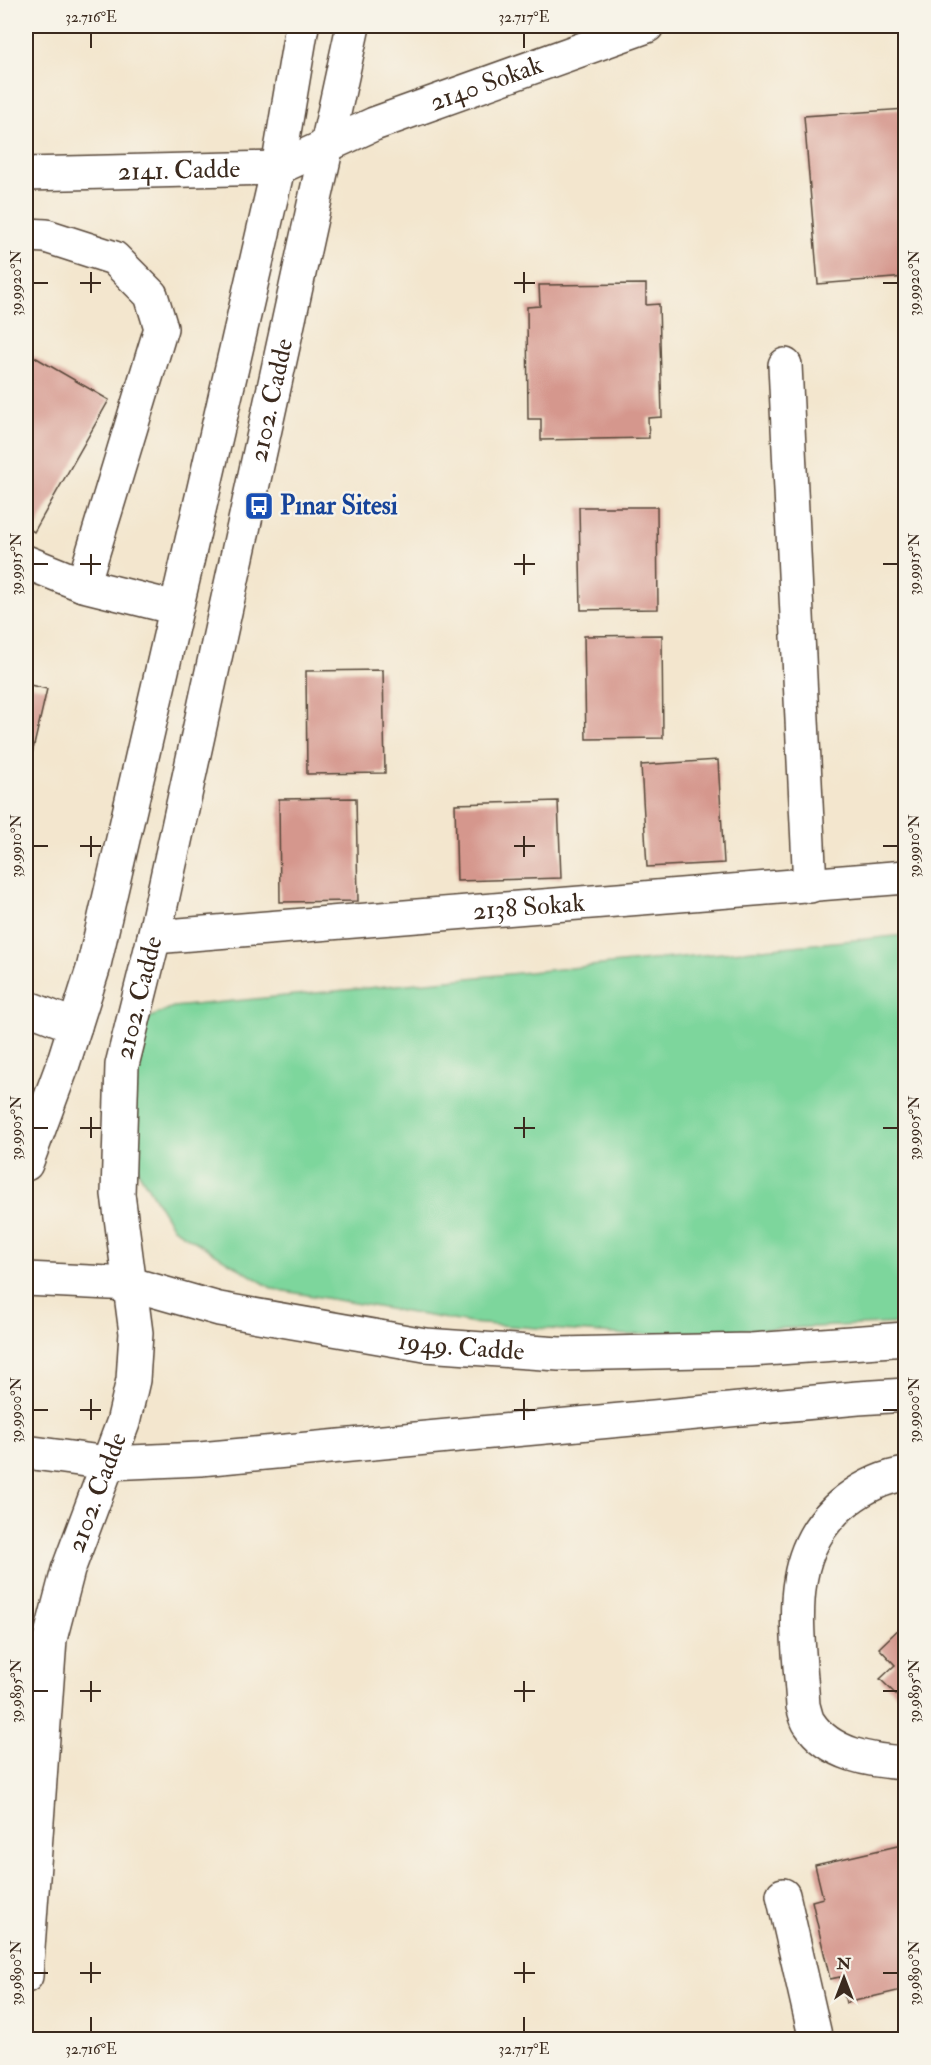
<svg xmlns="http://www.w3.org/2000/svg" width="931" height="2065" font-family="'IM FELL Double Pica',serif">
<style>
.green{fill:#7dd69c;stroke:#5c805d;stroke-width:1.5}
.building{fill:#d5978d}
.lines{fill:none;stroke-linecap:round;stroke-linejoin:round}
.minor-casing{stroke:#574638;stroke-width:36}
.minor{stroke:#fff;stroke-width:33}
.ticks{fill:none;stroke:#3b2a1e;stroke-width:2}
.labels{text-anchor:middle;dominant-baseline:central;stroke-width:5;stroke-linejoin:round;paint-order:stroke}
.street-label{font-size:26px;fill:#3b2a1e;stroke:#f7f3e8}
.transit-label{font-size:26px;font-weight:bold;fill:#164399;stroke:#f7f3e8;text-anchor:start}
.neatline{fill:none;stroke:#3b2a1e;stroke-width:2}
.ticks-label{font-size:15px;text-anchor:middle;fill:#3b2a1e}
</style>
<rect width="100%" height="100%" fill="#f7f3e8"/>
<filter id="ink" filterUnits="userSpaceOnUse"><feTurbulence type="fractalNoise" baseFrequency=".0167" numOctaves="2"/><feDisplacementMap in="SourceGraphic" scale="12" xChannelSelector="R" yChannelSelector="G"/><feConvolveMatrix kernelMatrix="1 2 1 2 8 2 1 2 1" color-interpolation-filters="sRGB"/></filter>
<filter id="wash" filterUnits="userSpaceOnUse"><feTurbulence type="fractalNoise" baseFrequency=".008" numOctaves="4" result="noise"/><feDisplacementMap in="SourceGraphic" scale="24" xChannelSelector="R" yChannelSelector="G"/><feGaussianBlur stdDeviation="1.35" result="paint"/><feColorMatrix in="noise" values="0 0 0 0 0 0 0 0 0 0 0 0 0 0 0 0 0 1.4 0 .05"/><feComposite in="paint" operator="in"/></filter>
<g filter="url(#wash)">
<rect width="100%" height="100%" fill="#f3e6ce"/>
<!-- green -->
<path class="green" d="M905 935V1323L627 1335 470 1323 273 1289 173 1228 138 1171 127 1080 138 1023 173 1007Z"/>
<g id="blocks">
<!-- building -->
<g class="building">
<path d="M906 109V277L818 284 804 116Z"/>
<path d="M646 284V305L659 304 662 417 648 418 649 438 541 440V419H528L527 307 540 306 539 285Z"/>
<path d="M26 352 109 400 34 532 26 527Z"/>
<path d="M579 507H657L658 609 581 610Z"/>
<path d="M662 635 663 738 586 739 584 636Z"/>
<path d="M383 670 385 773 307 774 306 671Z"/>
<path d="M26 684 47 689 26 780Z"/>
<path d="M718 760 724 863 647 867 641 765Z"/>
<path d="M356 798 358 901 280 902 279 799Z"/>
<path d="M558 801 561 878 457 881 455 804Z"/>
<path d="M906 1622V1704L880 1679 895 1665 879 1648Z"/>
<path d="M906 1844V1989L846 2003 840 1977 830 1979 812 1901 823 1898 815 1865Z"/>
</g>
</g>
</g>
<g filter="url(#ink)">
<use href="#blocks" fill-opacity="0" stroke="#574638" stroke-width="1.5"/>
<g class="lines">
<!-- minor casing -->
<g class="minor-casing">
<g id="minor">
<path id="s1" d="M26 174 278 168 374 124 647 26"/>
<path d="M26 235 46 236 114 258 151 295 161 328 83 585"/>
<path d="M785 365 810 886"/>
<path d="M26 562 83 585 176 608"/>
<path id="s2" d="M154 937 906 877"/>
<path d="M26 1007 75 1026"/>
<path d="M26 1164 62 1067 93 969 278 168 302 26"/>
<path id="s3" d="M26 1279 131 1284 219 1309 425 1345 559 1354 751 1350 906 1339"/>
<path d="M26 1452 108 1463 200 1459 858 1398 906 1395"/>
<path d="M906 1474C884 1477 864 1487 847 1500 780 1551 799 1633 803 1706 805 1711 806 1719 809 1723 830 1755 871 1761 906 1763"/>
<path d="M783 1895 816 2040"/>
<path id="s4" d="M26 1976 50 1639 68 1570 123 1423 133 1380 136 1333 118 1194 122 1065 154 937 353 26"/>
</g>
</g>
<!-- minor -->
<use href="#minor" class="minor"/>
</g>
</g>
<!-- ticks -->
<path class="ticks" d="M91 33V48M524 33V48M91 272V293M524 272V293M33 283H48M80 283H101M514 283H535M883 283H898M91 554V575M524 554V575M33 564H48M80 564H101M514 564H535M883 564H898M91 836V857M524 836V857M33 846H48M80 846H101M514 846H535M883 846H898M91 1117V1138M524 1117V1138M33 1128H48M80 1128H101M514 1128H535M883 1128H898M91 1399V1420M524 1399V1420M33 1410H48M80 1410H101M514 1410H535M883 1410H898M91 1681V1702M524 1681V1702M33 1691H48M80 1691H101M514 1691H535M883 1691H898M91 1962V1983M524 1962V1983M33 1973H48M80 1973H101M514 1973H535M883 1973H898M91 2017V2032M524 2017V2032"/>
<!-- icons -->
<defs>
<g id="bus-square" transform="scale(1.5)"><rect x="-9" y="-9" width="18" height="18" rx="4" fill="#1a4fb4" stroke="#f7f3e8"/><path d="M-5-6H5V4H4V6H2V4H-2V6H-4V4H-5ZM-3.5-4V0h7V-4ZM-3.5 1.2v1.5H-2V1.2ZM2 1.2v1.5H3.5V1.2Z" fill="#fff"/></g>
</defs>
<g fill-rule="evenodd">
<use href="#bus-square" x="259" y="506"/>
</g>
<g class="labels">
<!-- street labels -->
<g class="street-label">
<text stroke="none"><textPath href="#s1" startOffset="477">2140 Sokak</textPath></text>
<text stroke="none"><textPath href="#s1" startOffset="153">2141. Cadde</textPath></text>
<text stroke="none"><textPath href="#s4" startOffset="1608">2102. Cadde</textPath></text>
<text stroke="none"><textPath href="#s2" startOffset="376">2138 Sokak</textPath></text>
<text stroke="none"><textPath href="#s4" startOffset="996">2102. Cadde</textPath></text>
<text stroke="none"><textPath href="#s3" startOffset="442">1949. Cadde</textPath></text>
<text stroke="none"><textPath href="#s4" startOffset="492">2102. Cadde</textPath></text>
</g>
<!-- transit labels -->
<g class="transit-label">
<text x="280" y="506">Pınar Sitesi</text>
</g>
</g>
<!-- margin -->
<rect width="931" height="2065" fill="none" stroke="#f7f3e8" stroke-width="66"/>
<!-- north arrow -->
<g transform="translate(844 1978)" stroke="#f7f3e8" stroke-width="4.5" paint-order="stroke">
<path d="M0-4.5L10 22L0 15L-10 22Z" fill="#3b2a1e"/>
<text y="-9" font-size="16" font-weight="bold" text-anchor="middle" fill="#3b2a1e">N</text>
</g>
<rect x="33" y="33" width="865" height="1999" class="neatline"/>
<g class="ticks-label">
<text x="91" y="22">32.716°E</text>
<text x="524" y="22">32.717°E</text>
<text transform="translate(16 283) rotate(-90)" y="5">39.9920°N</text>
<text transform="translate(914 283) rotate(-90)" y="5">39.9920°N</text>
<text transform="translate(16 564) rotate(-90)" y="5">39.9915°N</text>
<text transform="translate(914 564) rotate(-90)" y="5">39.9915°N</text>
<text transform="translate(16 846) rotate(-90)" y="5">39.9910°N</text>
<text transform="translate(914 846) rotate(-90)" y="5">39.9910°N</text>
<text transform="translate(16 1128) rotate(-90)" y="5">39.9905°N</text>
<text transform="translate(914 1128) rotate(-90)" y="5">39.9905°N</text>
<text transform="translate(16 1410) rotate(-90)" y="5">39.9900°N</text>
<text transform="translate(914 1410) rotate(-90)" y="5">39.9900°N</text>
<text transform="translate(16 1691) rotate(-90)" y="5">39.9895°N</text>
<text transform="translate(914 1691) rotate(-90)" y="5">39.9895°N</text>
<text transform="translate(16 1973) rotate(-90)" y="5">39.9890°N</text>
<text transform="translate(914 1973) rotate(-90)" y="5">39.9890°N</text>
<text x="91" y="2054">32.716°E</text>
<text x="524" y="2054">32.717°E</text>
</g>
</svg>
